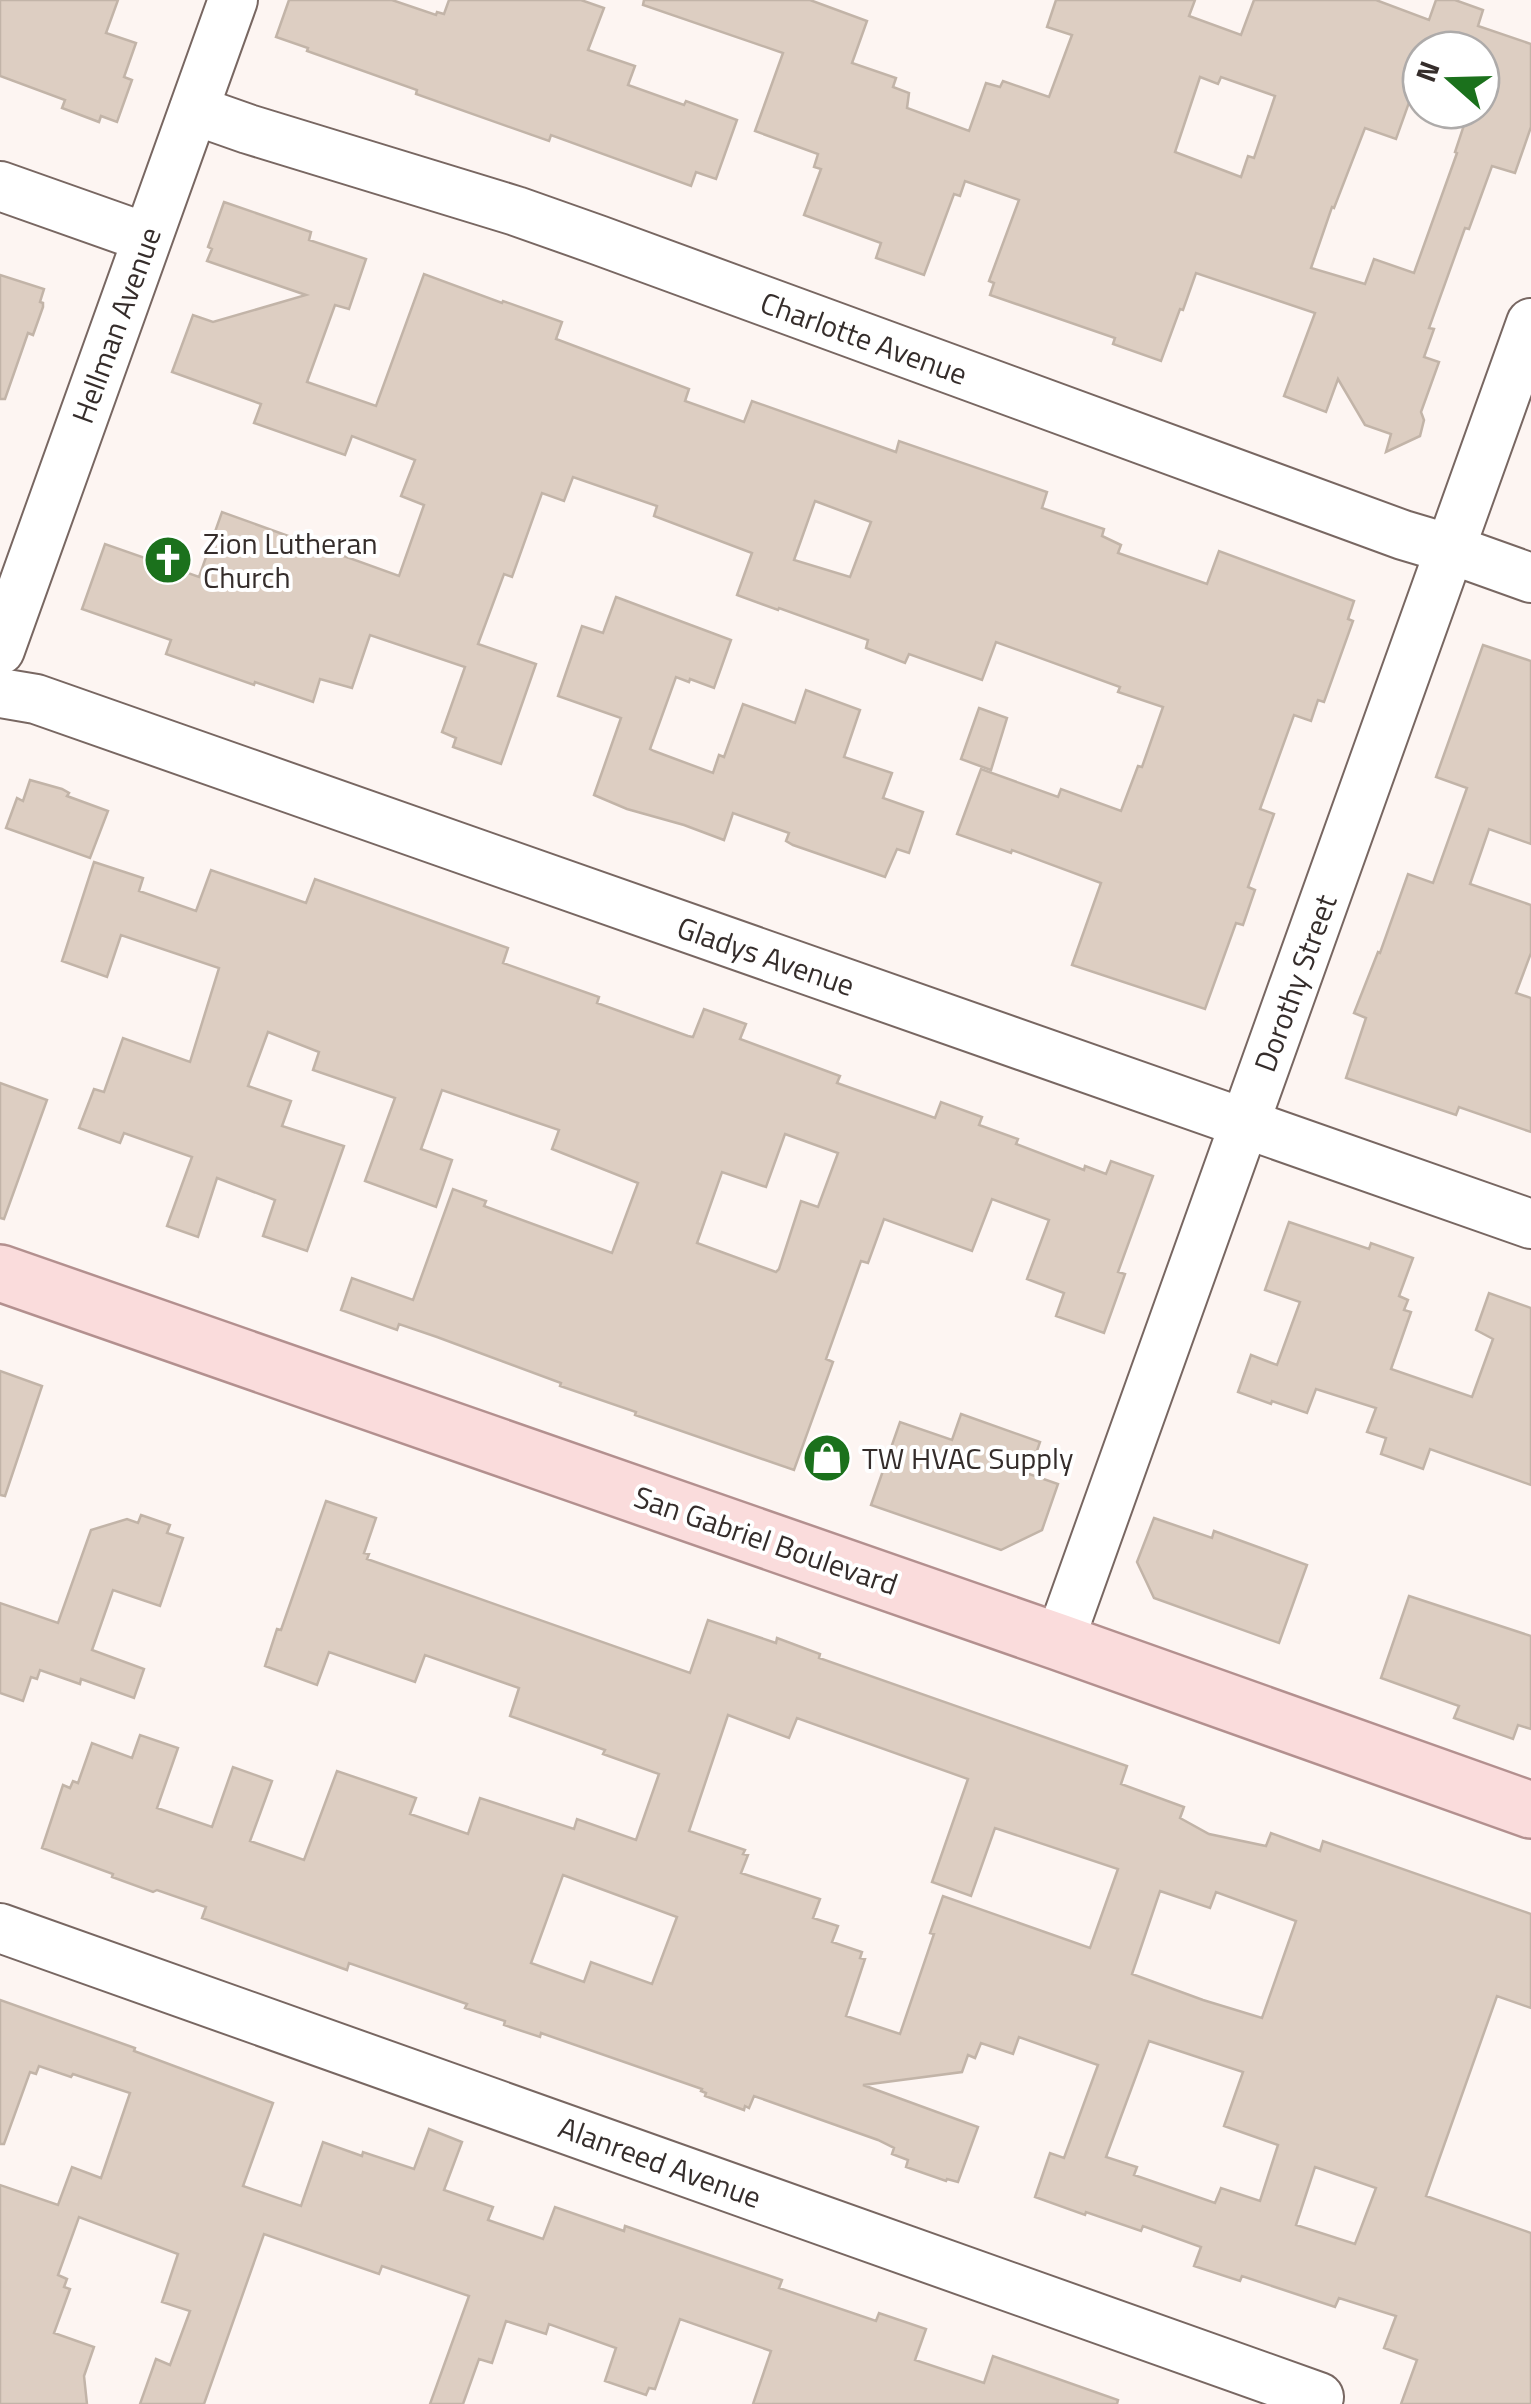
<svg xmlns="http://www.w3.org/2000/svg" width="1531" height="2404" font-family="'Titillium Web',sans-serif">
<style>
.building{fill:#ddcec2;stroke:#c2b4a8;stroke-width:2.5;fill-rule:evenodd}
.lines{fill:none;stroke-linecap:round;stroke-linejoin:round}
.minor-casing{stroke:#786762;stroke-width:52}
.major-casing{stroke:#b3908f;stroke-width:60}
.minor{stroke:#fff;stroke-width:48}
.major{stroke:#fadcdc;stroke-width:55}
.labels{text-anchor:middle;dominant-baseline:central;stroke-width:8;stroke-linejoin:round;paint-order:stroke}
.street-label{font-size:30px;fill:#352d2b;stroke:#fff}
.poi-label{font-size:30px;fill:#352d2b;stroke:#fff;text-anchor:start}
</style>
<rect width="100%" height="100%" fill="#fdf5f2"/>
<!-- building -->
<g class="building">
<path d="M0 0H118L106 33 136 43 124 77 132 80 117 122 101 116 99 122 62 108 65 100 0 76Z"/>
<path d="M289 0H392L436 15 437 12 444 14 449 0H581L604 8 588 50 635 66 628 85 684 105 686 101 737 120 716 179 696 172 691 186 551 135 549 141 416 94 417 90 307 51 308 48 276 37Z"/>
<path d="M644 0H810L867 21 852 63 896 78 893 87 909 93 907 108 969 131 986 83 1000 87 1003 81 1049 97 1072 35 1047 27 1056 0H1195L1189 16 1241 35 1254 0H1376L1429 20 1436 0H1455L1483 10 1478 26 1531 44V127L1515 173 1492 166 1469 229 1465 228 1429 328 1434 329 1424 357 1439 362 1421 412 1424 420 1420 436 1386 452 1391 434 1365 425 1338 379 1326 412 1284 396 1315 313 1196 273 1183 310 1180 309 1161 361 1113 344 1115 338 990 295 994 283 989 281 1019 200 965 181 960 196 954 194 924 275 876 258 881 243 804 215 821 169 814 167 818 154 755 131 783 53 643 5ZM1421 50H1481V110H1469L1455 152 1457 153 1414 273 1374 259 1365 284 1311 268 1332 207 1334 208 1365 128 1396 139 1421 69ZM1200 77 1218 84 1221 77 1275 96 1254 158 1248 156 1241 177 1175 152Z"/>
<path d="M224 202 311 232 309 240 366 259 349 309 335 305 307 382 376 406 424 274 502 303 503 301 562 322 556 339 689 389 685 401 744 422 752 401 896 452 899 441 1047 492 1042 508 1104 529 1102 536 1121 545 1118 553 1207 584 1219 551 1354 601 1348 619 1353 621 1324 702 1318 700 1311 721 1294 715 1260 809 1274 814 1248 887 1255 890 1243 925 1236 923 1205 1009 1072 965 1101 883 1012 850 1011 853 957 834 981 769 1058 797 1061 789 1121 811 1138 766 1142 767 1163 707 1118 692 1120 687 996 642 982 680 909 654 905 663 866 648 868 640 779 608 778 610 737 595 752 553 654 516 657 506 573 477 564 501 542 493 512 577 504 574 478 644 536 664 501 764 453 747 456 738 442 732 465 667 370 635 352 688 320 679 313 702 255 682 254 685 166 654 171 640 82 609 105 544 199 577 222 512 399 576 424 505 401 496 415 460 352 436 345 455 254 423 261 404 172 372 193 315 213 322 306 295 207 261 212 249 208 247ZM815 501 871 522 850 577 794 560Z"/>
<path d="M0 275 44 289 40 302 43 303V307L33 335 28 333 5 399H0Z"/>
<path d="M616 597 731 640 714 688 690 679 689 682 676 677 650 749 654 751 713 773 719 755 724 757 743 704 795 723 806 690 860 710 844 757 892 773 883 798 923 812 909 853 897 849 885 877 793 845 786 841 789 833 733 813 724 840 684 825 627 809 594 795 621 718 558 696 582 626 603 633Z"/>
<path d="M1483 645 1531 661V844L1489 829 1470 884 1531 905V953L1516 993 1531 998V1132L1459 1107 1456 1115 1346 1078 1366 1018 1354 1013 1378 952 1380 953 1408 874 1433 883 1467 788 1436 777Z"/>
<path d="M979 708 1007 718 991 770 961 759Z"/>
<path d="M30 780 62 789 69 793 67 796 108 811 90 858 6 828 17 798 23 801Z"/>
<path d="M94 862 143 878 139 891 196 911 211 870 306 903 315 879 508 948 503 963 599 997 597 1003 688 1036 693 1037 704 1009 746 1024 740 1039 840 1076 837 1083 935 1118 941 1102 982 1117 979 1125 1018 1139 1016 1144 1084 1170 1085 1166 1106 1174 1111 1161 1153 1176 1118 1272 1125 1274 1104 1333 1056 1316 1064 1293 1027 1279 1049 1220 992 1199 972 1251 884 1219 868 1263 861 1261 826 1359 833 1362 794 1470 635 1415 636 1412 560 1386 561 1383 437 1337 399 1324 397 1330 341 1310 352 1278 413 1300 453 1189 486 1201 484 1206 612 1253 638 1183 552 1149 559 1130 442 1090 421 1149 452 1160 436 1207 365 1181 395 1098 313 1070 319 1052 268 1032 248 1086 291 1101 282 1126 344 1146 307 1251 263 1236 275 1200 217 1178 198 1237 167 1226 192 1157 124 1133 120 1143 79 1128 94 1089 104 1092 123 1038 190 1062 219 968 121 935 107 977 62 961ZM785 1134 838 1153 818 1207 801 1201 779 1269 776 1272 697 1243 722 1172 766 1187Z"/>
<path d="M0 1083 47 1100 4 1219 0 1218Z"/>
<path d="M1289 1222 1369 1249 1371 1243 1413 1258 1399 1296 1408 1300 1404 1310 1411 1312 1391 1369 1472 1397 1493 1339 1476 1330 1489 1293 1531 1308V1485L1430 1449 1423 1469 1381 1454 1386 1438 1367 1432 1376 1408 1316 1389 1307 1413 1272 1401 1271 1404 1238 1392 1251 1355 1277 1365 1300 1302 1265 1290Z"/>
<path d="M0 1371 42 1386 5 1496 0 1495Z"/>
<path d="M961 1414 1040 1442 1029 1474 1058 1484 1042 1530 1001 1550 871 1505 900 1422 952 1440Z"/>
<path d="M326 1501 376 1518 364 1553 369 1554 367 1559 690 1673 708 1620 776 1643 777 1638 820 1654 819 1658 1127 1766 1121 1784 1184 1807 1180 1818 1209 1834 1266 1846 1271 1833 1320 1851 1323 1841 1531 1914V2008L1497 1996 1426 2196 1531 2233V2404H1401L1417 2360 1384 2348 1396 2316 1339 2298 1335 2307 1242 2276 1240 2281 1194 2266 1201 2247 1143 2226 1141 2231 1086 2212 1085 2215 1035 2197 1050 2153 1064 2158 1098 2065 1019 2037 1013 2054 981 2043 975 2058 968 2055 962 2072 863 2085 978 2127 958 2182 947 2179 946 2181 906 2167 908 2160 892 2154 894 2148 878 2140 754 2096 749 2108 745 2106 744 2110 705 2096 706 2093 701 2091 702 2089 541 2033 540 2037 504 2025 505 2021 465 2008 467 2004 349 1963 347 1970 202 1918 206 1907 157 1890 153 1892 112 1877 113 1874 42 1848 63 1785 70 1788 73 1781 78 1783 92 1743 132 1758 140 1735 178 1748 157 1808 212 1827 233 1767 272 1781 250 1841 304 1860 337 1771 416 1798 410 1814 468 1834 480 1798 574 1829 577 1819 636 1840 659 1774 603 1754 605 1750 510 1716 519 1688 425 1655 415 1682 329 1652 317 1685 265 1666 277 1629 281 1630ZM728 1715 789 1738 797 1718 968 1779 932 1882 971 1896 995 1828 1118 1869 1090 1948 943 1896 930 1933 934 1934 900 2034 846 2016 865 1959 860 1958 862 1952 832 1942 838 1926 813 1918 820 1899 741 1873 748 1855 743 1854 745 1850 689 1831ZM563 1875 677 1917 652 1984 591 1962 584 1982 531 1963ZM1160 1891 1210 1908 1216 1892 1296 1921 1262 2018 1203 2000 1132 1974ZM1149 2041 1243 2072 1224 2126 1278 2145 1260 2201 1221 2188 1215 2203 1134 2175 1137 2167 1106 2157ZM1315 2167 1376 2188 1355 2244 1296 2225Z"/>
<path d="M141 1515 170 1525 167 1533 183 1538 160 1606 113 1590 92 1650 144 1669 134 1698 81 1679 80 1684 40 1670 37 1679 31 1677 23 1701 0 1693V1603L58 1623 91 1530 127 1519 138 1523Z"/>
<path d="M1154 1518 1212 1538 1214 1531 1307 1565 1279 1643 1154 1598 1137 1562Z"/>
<path d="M1409 1596 1531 1636V1729L1518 1725 1513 1739 1454 1718 1459 1706 1381 1678Z"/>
<path d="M0 2000 135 2048 134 2051 273 2103 243 2186 301 2206 323 2142 362 2156 363 2152 414 2169 429 2129 462 2142 444 2190 493 2207 488 2220 543 2239 555 2207 624 2231 625 2226 782 2280 779 2288 876 2321 879 2313 926 2329 915 2360 984 2383 993 2356 1118 2400 1117 2404H753L771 2351 680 2319 655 2389 649 2388 646 2395 605 2381 616 2348 549 2324 546 2334 506 2321 492 2363 479 2359 463 2404H430L469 2296 382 2266 379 2274 264 2234 204 2404H140L156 2359 170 2365 190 2311 162 2302 178 2254 79 2217 58 2275 67 2279 64 2287 70 2289 54 2333 94 2347 84 2376 87 2404H0V2185L58 2205 72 2167 101 2178 130 2093 73 2074 71 2077 39 2066 36 2074 30 2072 4 2144H0Z"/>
</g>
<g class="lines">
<!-- minor casing -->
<g class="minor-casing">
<g id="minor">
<path d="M194 110 248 129 516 211 598 240 1403 535 1450 549 1531 578"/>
<path d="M0 186 147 238"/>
<path d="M0 650 233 0"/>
<path d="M0 693 36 699 1531 1224"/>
<path d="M1059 1642 1531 323"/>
<path d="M0 1928 1319 2397"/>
</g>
</g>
<!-- major casing -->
<g class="major-casing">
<path id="major" d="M0 1273 1059 1642 1531 1810"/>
</g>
<!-- minor -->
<use href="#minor" class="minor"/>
<!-- major -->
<use href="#major" class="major"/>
</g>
<!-- icons -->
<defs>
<g id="church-disc" transform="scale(2.5)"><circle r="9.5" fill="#1b711c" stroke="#fff"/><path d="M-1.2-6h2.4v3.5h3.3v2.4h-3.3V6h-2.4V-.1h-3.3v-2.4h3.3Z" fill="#fff"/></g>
<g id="shop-disc" transform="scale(2.5)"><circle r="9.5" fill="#1b711c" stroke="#fff"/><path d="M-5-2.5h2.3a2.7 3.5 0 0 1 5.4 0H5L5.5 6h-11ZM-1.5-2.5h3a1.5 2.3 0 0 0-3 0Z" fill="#fff"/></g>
</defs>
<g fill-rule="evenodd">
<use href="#church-disc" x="168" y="560"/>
<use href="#shop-disc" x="827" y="1458"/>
</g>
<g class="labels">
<!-- street labels -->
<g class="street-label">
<text transform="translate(116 325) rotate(-70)">Hellman Avenue</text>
<text transform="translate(864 338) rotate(20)">Charlotte Avenue</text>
<text transform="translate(766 956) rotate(19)">Gladys Avenue</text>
<text transform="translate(1295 983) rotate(-70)">Dorothy Street</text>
<text transform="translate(766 1540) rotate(19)">San Gabriel Boulevard</text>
<text transform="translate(660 2162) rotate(20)">Alanreed Avenue</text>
</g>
<!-- poi labels -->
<g class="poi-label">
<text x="203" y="543">Zion Lutheran<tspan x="203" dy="34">Church</tspan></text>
<text x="862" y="1458">TW HVAC Supply</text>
</g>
</g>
<!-- north arrow -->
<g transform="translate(1451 80) rotate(290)"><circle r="48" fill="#ffffff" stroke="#aeabaa" stroke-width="2.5"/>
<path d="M0-8L18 38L0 25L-18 38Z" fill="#1b711c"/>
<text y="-15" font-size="28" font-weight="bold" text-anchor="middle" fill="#352d2b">N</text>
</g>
</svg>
